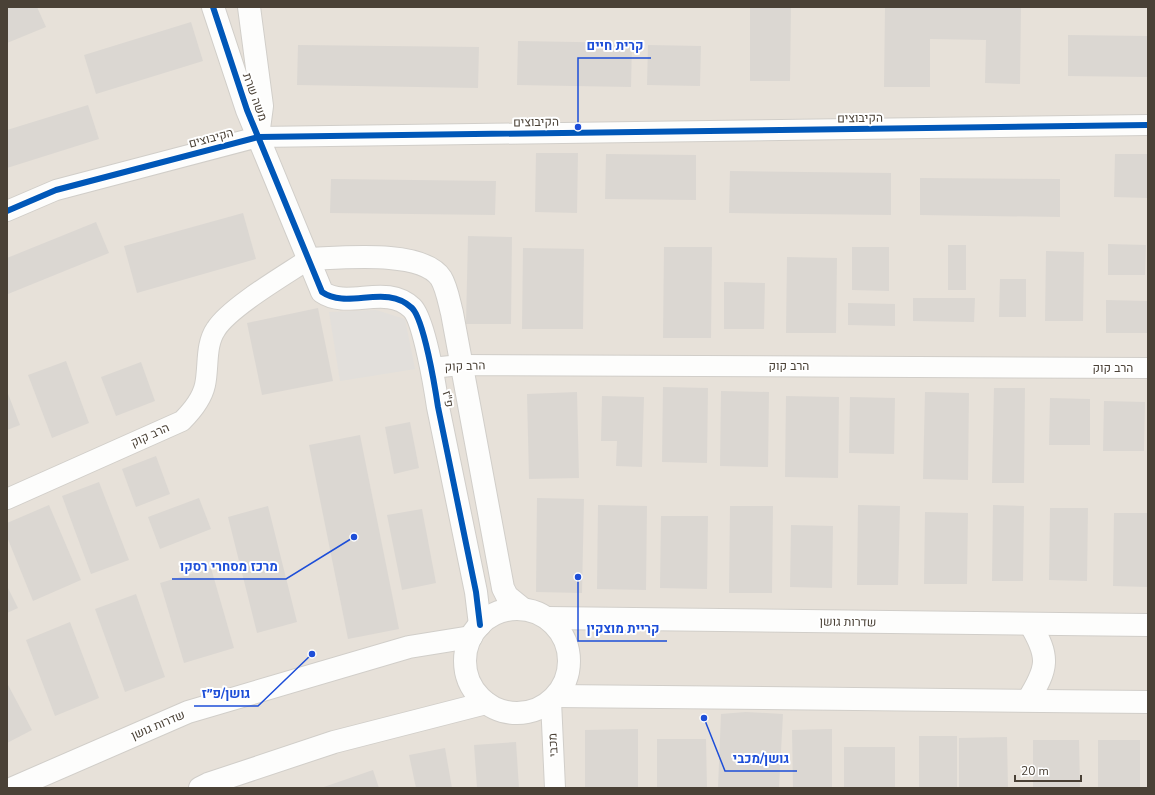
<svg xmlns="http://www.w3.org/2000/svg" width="1155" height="795" font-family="'Nunito Sans',Heebo,sans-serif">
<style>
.residential{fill:#e7e1d9}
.parking{fill:#e2dfdb}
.building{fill:#dbd7d2}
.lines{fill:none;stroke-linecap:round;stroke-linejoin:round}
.minor-casing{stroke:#d1cec9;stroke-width:22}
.tertiary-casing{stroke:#d1cec9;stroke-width:24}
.minor{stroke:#fdfdfc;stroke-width:20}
.tertiary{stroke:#fdfdfc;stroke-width:22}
.cycleway-casing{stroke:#fff;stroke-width:8}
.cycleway{stroke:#0057b8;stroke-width:6}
.labels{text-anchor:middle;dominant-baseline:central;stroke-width:4;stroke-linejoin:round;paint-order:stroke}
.street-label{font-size:12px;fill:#4a4136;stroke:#fff}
.leader{fill:none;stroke:#1d4ed8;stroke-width:1.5}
.callout-dot{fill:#1d4ed8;stroke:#fff;stroke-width:1.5}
.callout-label{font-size:13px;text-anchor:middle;font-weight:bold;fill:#1d4ed8;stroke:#fff;stroke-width:4;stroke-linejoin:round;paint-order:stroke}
</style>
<rect width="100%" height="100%" fill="#f3f0ec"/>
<!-- residential -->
<rect class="residential" x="7" y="7" width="1141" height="781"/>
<!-- parking -->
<path class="parking" d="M376 310 405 319 415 369 340 381 329 312Z"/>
<!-- building -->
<g class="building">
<path d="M7 7H37L46 27 7 43Z"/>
<path d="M750 7H791L790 81H750Z"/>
<path d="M885 7 1021 8 1020 84 985 83 986 40 930 39V87H884Z"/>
<path d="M191 22 203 61 96 94 84 55Z"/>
<path d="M1068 35 1148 36V77L1068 76Z"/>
<path d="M518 41 632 43 631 87 517 85Z"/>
<path d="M298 45 479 47 478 88 297 85Z"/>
<path d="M648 45 701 46 700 86 647 85Z"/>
<path d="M88 105 99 139 7 168V130Z"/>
<path d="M536 153H578L577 213 535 212Z"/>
<path d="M606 154 696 155V200L605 199Z"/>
<path d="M1115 154H1148V198L1114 197Z"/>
<path d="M730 171 891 173V215L729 213Z"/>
<path d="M920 178 1060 179V217L920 215Z"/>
<path d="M331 179 496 181 495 215 330 213Z"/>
<path d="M243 213 256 259 137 293 124 246Z"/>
<path d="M96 222 109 253 8 294 7 258Z"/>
<path d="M468 236 512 237 511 324H466Z"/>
<path d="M1108 244 1146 245 1145 275H1108Z"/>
<rect x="948" y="245" width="18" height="45"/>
<path d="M664 247H712L711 338H663Z"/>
<path d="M852 247H889V291L852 290Z"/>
<path d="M523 248 584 249 583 329H522Z"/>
<path d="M1046 251 1084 252 1083 321H1045Z"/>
<path d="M787 257 837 258 836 333H786Z"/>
<path d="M1000 279H1026V317H999Z"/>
<path d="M724 282 765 283 764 329H724Z"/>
<path d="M913 298H975L974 322 913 321Z"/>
<path d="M1106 300 1148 301V333H1106Z"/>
<path d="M848 303 895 304V326L848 325Z"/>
<path d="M318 308 333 381 262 395 247 323Z"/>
<path d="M66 361 89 423 52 438 28 375Z"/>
<path d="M141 362 155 401 116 416 101 377Z"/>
<path d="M663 387 708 388 707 463 662 462Z"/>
<path d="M994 388H1025L1024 483H992Z"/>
<path d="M7 391 20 425 7 430Z"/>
<path d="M721 391 769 392 768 467 720 466Z"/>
<path d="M577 392 579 478 529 479 527 394Z"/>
<path d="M925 392 969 393 968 480 923 479Z"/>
<path d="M602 396 644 397 642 467 616 466 617 441H601Z"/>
<path d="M786 396 839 397 838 478 785 477Z"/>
<path d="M850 397 895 398 894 454 849 453Z"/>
<path d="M1050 398 1090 399V445H1049Z"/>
<path d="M1104 401 1145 402 1144 451H1103Z"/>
<path d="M410 422 419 468 394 474 385 427Z"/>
<path d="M360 435 399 629 348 639 309 445Z"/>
<path d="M156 456 170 494 136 507 122 469Z"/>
<path d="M99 482 129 560 91 574 62 496Z"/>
<path d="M199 498 211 529 160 549 148 517Z"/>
<path d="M537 498 584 499 582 593 536 592Z"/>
<path d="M49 505 81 580 33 601 7 537V523Z"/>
<path d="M598 505 647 506 646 590 597 589Z"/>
<path d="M858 505 900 506 898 585H857Z"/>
<path d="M993 505 1024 506 1023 581H992Z"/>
<path d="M268 506 297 622 257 633 228 517Z"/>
<path d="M730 506H773L772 593H729Z"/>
<path d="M1050 508H1088L1087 581 1049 580Z"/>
<path d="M422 509 436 583 402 590 387 515Z"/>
<path d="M925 512 968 513 967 584H924Z"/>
<path d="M1114 513H1148V587L1113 586Z"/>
<path d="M661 516H708L707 589 660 588Z"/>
<path d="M791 525 833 526 832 588 790 587Z"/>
<path d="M211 568 234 648 184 663 160 583Z"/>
<path d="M7 586 18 608 7 613Z"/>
<path d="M136 594 165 677 125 692 95 609Z"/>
<path d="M70 622 99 698 55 716 26 640Z"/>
<path d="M7 683 32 730 7 743Z"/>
<path d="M746 712 783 714 779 788H718L721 714Z"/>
<path d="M638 729V788H585V730Z"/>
<path d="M832 729V788H793L792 730Z"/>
<rect x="919" y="736" width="38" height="52"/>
<path d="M1007 737 1008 788H959V738Z"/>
<path d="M657 739H706L707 788H657Z"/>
<path d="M1033 740H1079L1080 788H1033Z"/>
<rect x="1098" y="740" width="42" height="48"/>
<path d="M516 742 519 788H477L474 745Z"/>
<rect x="844" y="747" width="51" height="41"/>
<path d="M445 748 452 788H416L409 755Z"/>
<path d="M373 770 379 788H321Z"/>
</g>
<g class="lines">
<!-- minor casing -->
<g class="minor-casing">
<g id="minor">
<path d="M7 211 56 190 258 137 1148 125"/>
<path d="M431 368 461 365 1148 368"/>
<path d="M7 499 182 421C192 411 202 399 205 385 209 367 205 345 216 329 230 307 285 275 309 259"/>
<path d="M551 701 555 788"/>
</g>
</g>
<!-- tertiary casing -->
<g class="tertiary-casing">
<g id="tertiary">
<path d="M213 7 247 110 322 292C348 310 386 283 412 308 424 320 435 387 438 407 451 469 463 530 476 592L480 625"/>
<path d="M249 7 262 106 258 136"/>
<path d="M309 259C340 258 422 249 441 278 447 288 449 302 452 313L503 588 507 596 523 609"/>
<circle cx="517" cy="661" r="52"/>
<path d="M547 618 1148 625"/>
<path d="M556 696 1148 702"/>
<path d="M1028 700C1048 668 1050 657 1030 624"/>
<path d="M13 788 188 712 409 647 471 637"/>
<path d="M200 788 208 784 334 742 486 703"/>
</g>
</g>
<!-- minor -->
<use href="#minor" class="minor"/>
<!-- tertiary -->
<use href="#tertiary" class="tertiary"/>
<!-- cycleway casing -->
<g class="cycleway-casing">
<g id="cycleway">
<path d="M213 7 247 110 322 292C348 310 386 283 412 308 424 320 435 387 438 407 451 469 463 530 476 592L480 625"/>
<path d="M7 211 56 190 258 137 1148 125"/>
</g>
</g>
<!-- cycleway -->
<use href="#cycleway" class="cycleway"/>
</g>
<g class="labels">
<!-- street labels -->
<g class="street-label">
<text transform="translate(255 97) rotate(70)">משה שרת</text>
<text transform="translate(860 118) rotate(-1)">הקיבוצים</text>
<text transform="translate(536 122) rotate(-1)">הקיבוצים</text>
<text transform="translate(211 138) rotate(-15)">הקיבוצים</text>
<text transform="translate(465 366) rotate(-2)">הרב קוק</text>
<text x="789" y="366">הרב קוק</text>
<text x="1113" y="368">הרב קוק</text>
<text transform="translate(448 399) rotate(79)">פ"ז</text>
<text transform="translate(150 435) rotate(-24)">הרב קוק</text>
<text transform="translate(848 622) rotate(1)">שדרות גושן</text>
<text transform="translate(158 725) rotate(-23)">שדרות גושן</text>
<text transform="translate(553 745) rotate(-93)">מכבי</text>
</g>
</g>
<!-- callouts -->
<path class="leader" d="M578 127L578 58H651M354 537L286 579H172M578 577L578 641H667M312 654L258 706H194M704 718L725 771H797"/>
<g class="callout-dot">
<circle cx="578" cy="127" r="4"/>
<circle cx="354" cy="537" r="4"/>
<circle cx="578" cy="577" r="4"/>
<circle cx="312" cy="654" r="4"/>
<circle cx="704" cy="718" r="4"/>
</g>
<g class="callout-label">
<text x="615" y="50">קרית חיים</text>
<text x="229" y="571">מרכז מסחרי רסקו</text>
<text x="623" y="633">קריית מוצקין</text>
<text x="226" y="698">גושן/פ״ז</text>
<text x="761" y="763">גושן/מכבי</text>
</g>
<!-- border -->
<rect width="1155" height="795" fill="none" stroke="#4a4136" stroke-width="16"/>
<!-- scale -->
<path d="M1015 775v6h66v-6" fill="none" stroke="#4a4136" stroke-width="2"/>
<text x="1021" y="775" font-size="12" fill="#4a4136" stroke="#ffffff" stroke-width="3" paint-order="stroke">20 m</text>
</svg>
